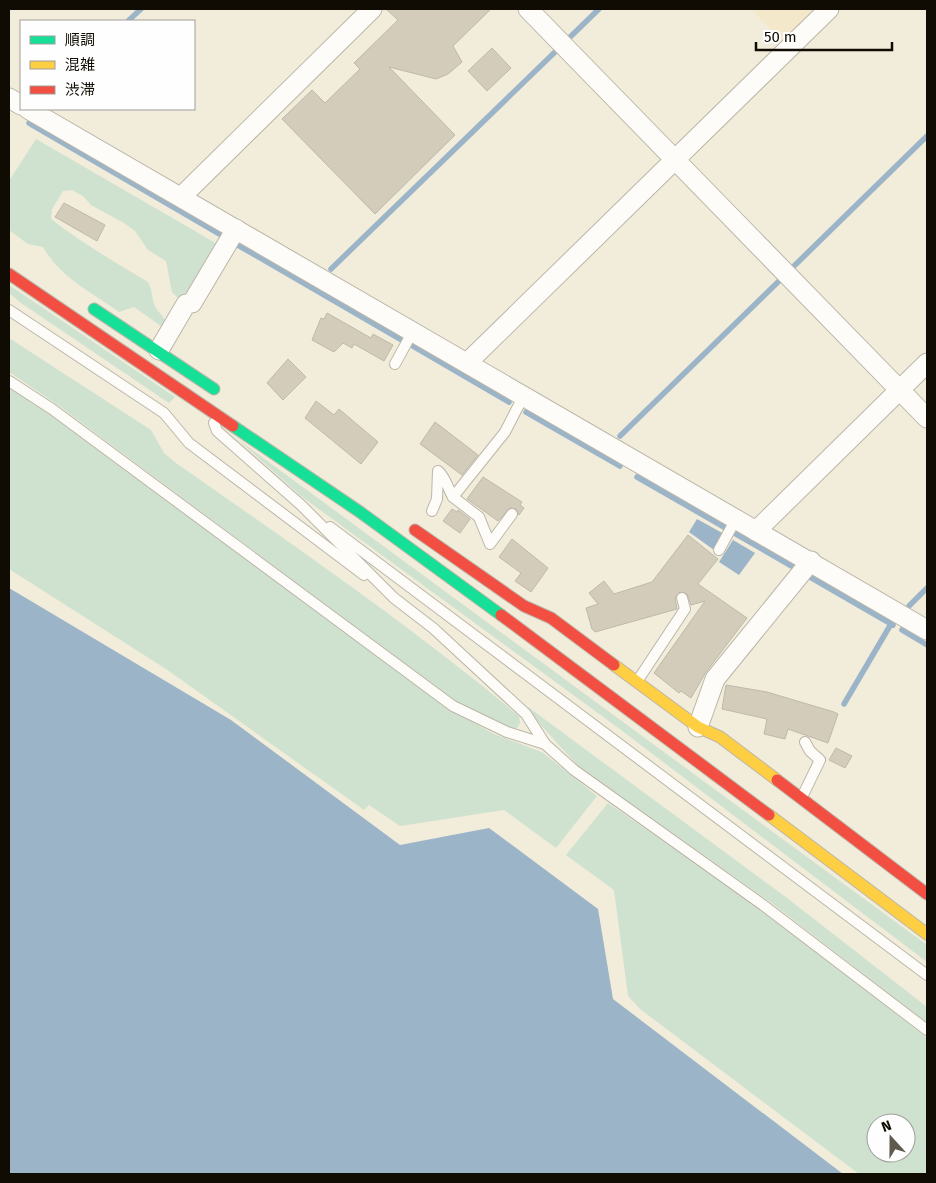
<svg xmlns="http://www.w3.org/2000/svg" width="936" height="1183" font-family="'Fira Sans','Noto Sans JP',sans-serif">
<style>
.built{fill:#f3e8ca}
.green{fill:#cfe2d0;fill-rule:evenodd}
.water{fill:#9cb4c8}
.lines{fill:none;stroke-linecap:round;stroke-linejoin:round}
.stream{stroke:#9cb4c8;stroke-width:5.5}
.building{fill:#d3ccbb;stroke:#beb9ab}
.lane-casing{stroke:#bbb6a8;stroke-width:12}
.street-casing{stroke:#bbb6a8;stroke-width:21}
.fast-casing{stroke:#bbb6a8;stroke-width:13}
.slow-casing{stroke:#bbb6a8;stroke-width:13}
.jam-casing{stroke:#bbb6a8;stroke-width:13}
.lane{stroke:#fdfcf9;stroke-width:10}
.street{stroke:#fdfcf9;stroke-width:19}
.fast{stroke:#16e098;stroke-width:11}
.slow{stroke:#ffcf43;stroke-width:11}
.jam{stroke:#f24e42;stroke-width:11}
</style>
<rect width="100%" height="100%" fill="#f2ecda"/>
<!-- built -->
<path class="built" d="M751 9H820L785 44Z"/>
<!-- green -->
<g class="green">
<path d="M36 139 219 245 189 297 181 301 172 292 166 261 148 250 135 231 124 223 91 205 83 196 72 190 63 191 52 209 51 219C82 243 114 262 148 282 153 291 151 298 155 306 158 313 165 316 166 324L161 326 134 307 119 312C90 291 62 279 43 247L28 244 9 230V181Z"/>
<path d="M9 285 175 397 169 403 21 303 9 293Z"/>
<path d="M9 338 151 430 164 453 176 463C293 545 410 625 519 716L520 723 517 728 508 729 456 702 58 405 9 372Z"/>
<path d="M9 386 48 412 449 709 494 734 542 752 597 796 556 848 504 810 400 826 369 805 364 810 166 669 9 569Z"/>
<path d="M236 438 927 945V962L621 730 301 496Z"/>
<path d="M528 707 787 898 927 1007V1023L773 904 580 768 527 710Z"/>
<path d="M608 803 757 906 927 1038V1174H859L640 1009 628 996 614 890 566 855ZM876 1123H906V1153H876Z"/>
</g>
<!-- water -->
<g class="water">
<path d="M697 519 724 534 714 550 689 532Z"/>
<path d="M733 540 755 553 739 575 719 562Z"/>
<path d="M9 588 231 720 400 845 489 828 598 909 613 999 843 1174H9Z"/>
</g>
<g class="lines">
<!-- stream -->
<g class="stream">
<path d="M128 21 141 9"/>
<path d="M567 40 599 9"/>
<path d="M29 123 223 236"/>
<path d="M236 244 400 339"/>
<path d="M792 268 927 136"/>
<path d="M331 269 556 51"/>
<path d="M413 346 509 402"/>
<path d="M526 412 620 466"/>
<path d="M620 436 780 280"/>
<path d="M637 477 724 527"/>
<path d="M736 534 795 568"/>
<path d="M810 577 893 625"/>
<path d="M909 606 927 588"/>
<path d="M902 630 927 645"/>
<path d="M844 704 891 624"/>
</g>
</g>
<!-- building -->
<g class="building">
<path d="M386 9H491L453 46 462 62 448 74 436 79 389 67 455 135 375 214 282 119 312 90 325 103 360 69 354 63 398 20Z"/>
<path d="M492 48 511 68 487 91 468 71Z"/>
<path d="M64 203 105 225 97 241 55 217Z"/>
<path d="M327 313 371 338 373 334 393 345 384 361 354 344 352 348 343 343 334 352 312 340 321 318 324 319Z"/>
<path d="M288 359 306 377 283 400 267 383Z"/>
<path d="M316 401 334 415 339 409 378 442 361 464 305 418Z"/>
<path d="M435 422 478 455 462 475 420 444Z"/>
<path d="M483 477 522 502 520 505 524 508 519 515 516 509 510 508 498 521 467 499Z"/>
<path d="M452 509 457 512 458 510 470 519 460 533 443 521Z"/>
<path d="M688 535 718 559 698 584 747 618 706 672 691 698 681 691 679 693 654 673 705 601 691 605 687 594 680 592 675 597 677 609 595 632 592 629 586 608 598 604 589 593 604 581 614 594 652 582Z"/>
<path d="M512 539 548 568 531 592 515 581 521 573 499 557Z"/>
<path d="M726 685 767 692 834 712 838 714 828 743 788 729 785 739 764 734 767 719 722 709Z"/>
<path d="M836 748 852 756 845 768 829 760Z"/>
</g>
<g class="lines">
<!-- lane casing -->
<g class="lane-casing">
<g id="lane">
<path d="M9 310 164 413 189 443 364 575"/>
<path d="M395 364 413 331"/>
<path d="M9 381 52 409 453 706 507 732 545 744"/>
<path d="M214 423 217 431 301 505 394 598 433 628 526 714 545 744 574 770 763 905 927 1030"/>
<path d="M432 511 437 499 438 471C445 476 448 489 453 497"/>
<path d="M512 514 490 544 479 517 453 497 505 432 524 395"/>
<path d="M330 527 927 975"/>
<path d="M719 550 736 519"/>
<path d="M638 680 685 609 682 598"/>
<path d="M802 797 820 760 810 751 805 742"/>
</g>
</g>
<!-- street casing -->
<g class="street-casing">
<g id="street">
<path d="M528 9 927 418"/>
<path d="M9 98 21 105"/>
<path d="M28 109 927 630"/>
<path d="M181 197 372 9"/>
<path d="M159 350 186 304 192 303 236 229"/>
<path d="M468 362 829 9"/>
<path d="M756 531 927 363"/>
<path d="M698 727 715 679 811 561"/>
</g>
</g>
<!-- fast casing -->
<g class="fast-casing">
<g id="fast">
<path d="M94 309 214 389"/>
<path d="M233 426 360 512 501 615"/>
</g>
</g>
<!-- slow casing -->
<g class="slow-casing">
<g id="slow">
<path d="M614 665 698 727 720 737 777 780"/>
<path d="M769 815 927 934"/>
</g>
</g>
<!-- jam casing -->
<g class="jam-casing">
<g id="jam">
<path d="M9 274 233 426"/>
<path d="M415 530 524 606 551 618 614 665"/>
<path d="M501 615 769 815"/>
<path d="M777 780 927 894"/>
</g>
</g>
<!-- lane -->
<use href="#lane" class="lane"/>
<!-- street -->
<use href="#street" class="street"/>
<!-- fast -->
<use href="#fast" class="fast"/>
<!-- slow -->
<use href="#slow" class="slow"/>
<!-- jam -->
<use href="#jam" class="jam"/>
</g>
<!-- border -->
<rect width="936" height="1183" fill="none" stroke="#110c03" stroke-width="20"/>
<!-- legend -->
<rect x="20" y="20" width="175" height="90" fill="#fefefe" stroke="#9f9d9a"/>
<rect x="30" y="36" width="25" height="8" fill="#16e098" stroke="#9f9d9a"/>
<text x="65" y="45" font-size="15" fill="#110c03">順調</text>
<rect x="30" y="61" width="25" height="8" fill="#ffcf43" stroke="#9f9d9a"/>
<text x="65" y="70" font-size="15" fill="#110c03">混雑</text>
<rect x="30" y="86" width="25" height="8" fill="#f24e42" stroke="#9f9d9a"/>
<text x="65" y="95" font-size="15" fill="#110c03">渋滞</text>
<!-- north arrow -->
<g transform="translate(891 1138) rotate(339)"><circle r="24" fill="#fefefe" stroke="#9f9d9a"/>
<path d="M0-4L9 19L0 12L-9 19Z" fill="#605a4e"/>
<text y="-8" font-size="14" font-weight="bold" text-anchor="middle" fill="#110c03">N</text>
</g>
<!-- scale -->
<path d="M756 42v8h136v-8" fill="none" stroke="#110c03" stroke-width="2.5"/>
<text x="764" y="42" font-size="15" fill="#110c03" stroke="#fefefe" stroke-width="4" paint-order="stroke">50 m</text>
</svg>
